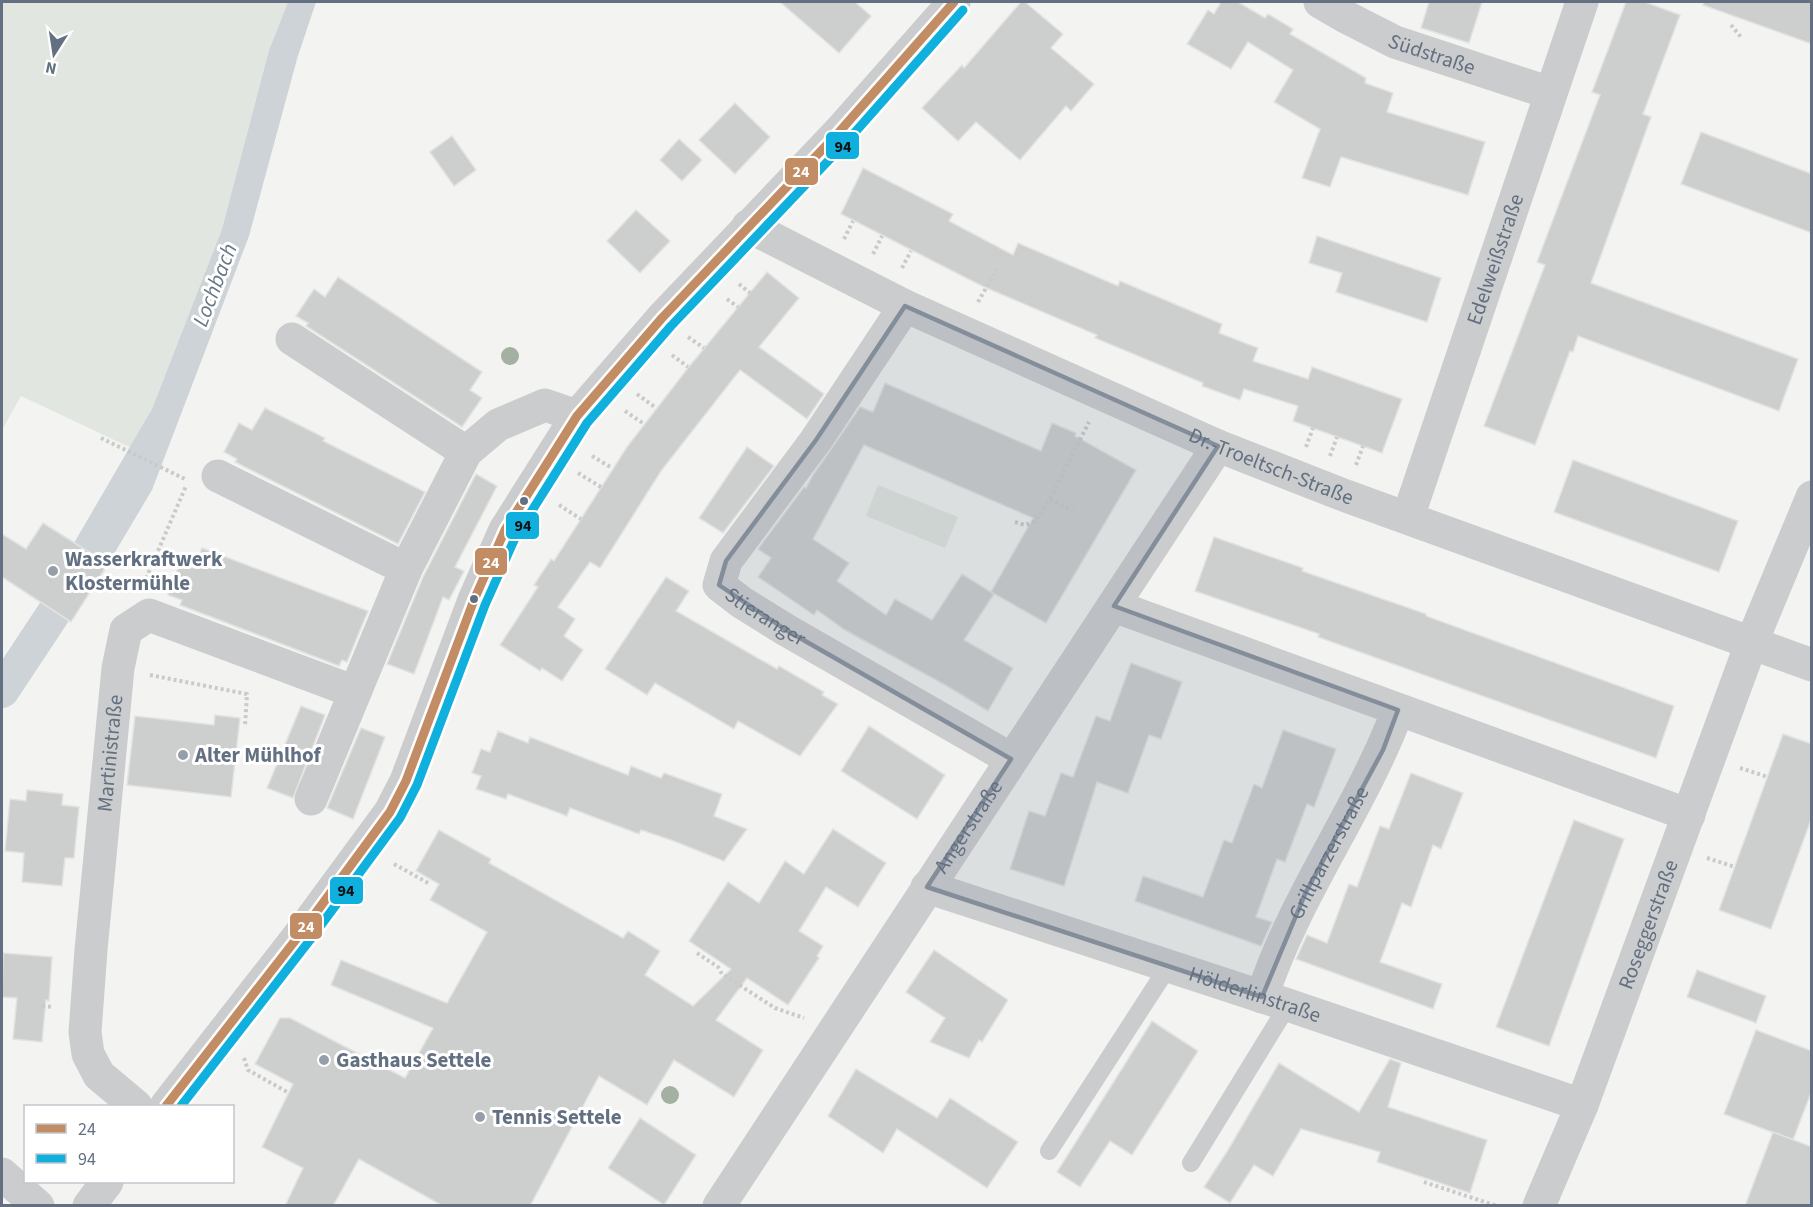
<svg xmlns="http://www.w3.org/2000/svg" width="1813" height="1207" font-family="'Source Sans 3',sans-serif">
<style>
.green{fill:#e2e6e0}
.water{fill:#cdd3d7}
.lines{fill:none;stroke-linecap:round;stroke-linejoin:round}
.canal{stroke:#cdd3d7;stroke-width:34}
.building{fill:#cdcfcf;stroke:#e2e3e1;stroke-width:1.5}
.path{stroke:#c9caca;stroke-width:4;stroke-dasharray:3 3;stroke-linecap:butt}
.service{stroke:#cbcccd;stroke-width:18}
.minor{stroke:#cbcccd;stroke-width:33}
.bus-1-casing{stroke:#fff;stroke-width:14}
.bus-2-casing{stroke:#fff;stroke-width:14}
.bus-1{stroke:#c28d65;stroke-width:9}
.bus-2{stroke:#0fb0de;stroke-width:9}
.tree{fill:#a4b0a2}
.marked{fill:#848e9b;fill-opacity:0.2;stroke:#848e9b;stroke-width:4.5;stroke-linejoin:round}
.bus-dot{fill:#637082;stroke:#fff;stroke-width:2}
.poi-dot{fill:#959ea9;stroke:#fff;stroke-width:2}
.labels{text-anchor:middle;dominant-baseline:central;stroke-width:6;stroke-linejoin:round;paint-order:stroke}
.street-label{font-size:21px;fill:#637082;stroke:#fff}
.poi-label{font-size:21px;font-weight:bold;fill:#637082;stroke:#fff;text-anchor:start}
.water-label{font-size:22px;font-style:italic;fill:#647885;stroke:#fff}
.line-badge{stroke:#fff;stroke-width:2}
.badge-label{font-size:16px;text-anchor:middle;font-weight:bold;fill:#fff}
.pale-badge-label{font-size:16px;text-anchor:middle;font-weight:bold;fill:#111}
</style>
<rect width="100%" height="100%" fill="#f3f4f1"/>
<!-- green -->
<g class="green">
<path d="M2 2H288L269 50 222 229 152 409 131 448 21 396 2 430Z"/>
<path d="M878 485 958 517 945 548 866 516Z"/>
</g>
<!-- water -->
<path class="water" d="M288 2H316L297 59 249 236 152 490 108 564 74 543 152 409 222 229 269 50Z"/>
<g class="lines">
<!-- canal -->
<path class="canal" d="M2 691 55 611"/>
</g>
<!-- building -->
<g class="building">
<path d="M780 2H855L871 16 839 53Z"/>
<path d="M1021 2H1025L1063 34 1051 48 1094 84 1071 111 1066 106 1020 160 976 122 958 141 922 108 962 65 964 68Z"/>
<path d="M1221 2H1238L1265 18 1268 14 1293 29 1290 34 1366 78 1365 83 1393 93 1387 112 1485 142 1468 195 1341 157 1330 187 1302 178 1320 129 1274 102 1293 70 1248 42 1231 69 1187 44 1208 10 1214 14Z"/>
<path d="M1429 2H1482L1469 43 1421 28Z"/>
<path d="M1626 2H1645L1680 15 1643 114 1651 117 1591 283 1798 359 1779 411 1578 336 1573 352 1570 351 1535 445 1484 426 1545 265 1537 262 1600 95 1592 92Z"/>
<path d="M1704 2H1812V44L1703 5Z"/>
<path d="M735 103 770 137 735 174 699 140Z"/>
<path d="M1701 132 1812 174V233L1681 184Z"/>
<path d="M452 136 476 170 454 186 430 152Z"/>
<path d="M679 139 702 160 682 181 660 160Z"/>
<path d="M863 168 953 214 949 221 1013 255 1018 243 1118 286 1120 281 1222 324 1219 333 1258 348 1253 361 1308 379 1312 367 1402 399 1382 453 1293 421 1298 406 1244 389 1240 400 1202 386 1203 383 1095 338 1097 335 982 286 841 214Z"/>
<path d="M636 210 670 241 640 273 607 241Z"/>
<path d="M1317 236 1441 278 1427 322 1336 292 1342 273 1309 263Z"/>
<path d="M767 272 799 298 759 347 824 394 807 419 740 370 661 471 600 568 590 562 558 607 575 619 564 636 583 650 562 681 542 668 540 671 500 645 538 587 534 585 551 559 554 561 627 447 688 368Z"/>
<path d="M338 277 482 372 470 390 482 398 462 427 306 326 308 323 296 316 314 289 325 297Z"/>
<path d="M885 383 1041 451 1052 423 1076 433 1075 436 1136 470 1046 623 991 592 1033 518 864 445 813 539 849 563 837 581 886 615 895 599 932 620 962 574 994 594 964 640 1013 668 988 711 947 686 845 630 817 610 814 615 758 577 771 558 758 549 804 487 806 488 813 475 860 407 873 412Z"/>
<path d="M265 408 325 438 323 441 425 492 398 544 235 462 237 459 224 452 239 423 252 430Z"/>
<path d="M747 447 774 466 723 533 699 518Z"/>
<path d="M1573 460 1738 521 1719 572 1554 512Z"/>
<path d="M476 474 497 486 455 567 464 571 449 600 443 597 414 674 387 664 423 577Z"/>
<path d="M43 523 108 564 71 622 2 577V534L26 549Z"/>
<path d="M1214 537 1303 568 1302 571 1426 614V616L1674 706 1656 758 1318 637 1319 634 1195 591Z"/>
<path d="M202 548 368 611 347 662 342 660 339 666 180 605 182 600 168 595 180 563 194 568Z"/>
<path d="M666 577 689 591 676 611 777 669 779 666 824 692 822 695 838 704 800 756 738 721 734 729 655 683 647 695 605 669Z"/>
<path d="M1131 663 1182 682 1161 739 1149 735 1128 793 1097 782 1064 886 1010 869 1029 811 1045 816 1061 773 1073 777 1096 716 1110 721Z"/>
<path d="M301 706 325 715 293 798 267 788Z"/>
<path d="M215 715 240 718 231 797 127 785 135 716 214 725Z"/>
<path d="M869 726 945 775 917 819 841 771Z"/>
<path d="M361 728 385 737 353 819 327 808Z"/>
<path d="M1283 730 1336 749 1314 807 1307 804 1285 862 1277 859 1256 917 1272 922 1261 946 1135 901 1143 876 1203 897 1224 840 1232 843 1254 784 1262 788Z"/>
<path d="M498 731 528 743 530 737 628 775 631 766 661 778 664 773 722 794 714 816 747 829 724 861 671 840 641 830 639 834 570 808 567 816 508 794 506 799 476 789 481 776 472 773 481 749 490 752Z"/>
<path d="M1783 734 1812 744V817L1771 929 1719 910Z"/>
<path d="M1411 773 1463 793 1441 849 1433 845 1411 907 1402 903 1380 962 1442 984 1433 1009 1296 959 1307 935 1327 943 1349 884 1357 887 1380 826 1389 829Z"/>
<path d="M27 790 63 794 62 805 79 807 74 858H65L62 886 22 882 24 853 5 851 10 799 26 801Z"/>
<path d="M1574 820 1624 839 1549 1046 1496 1027Z"/>
<path d="M833 829 886 863 858 907 826 887 799 931 823 946 817 956 819 958 788 1005 747 978 716 1020 763 1050 734 1097 674 1060 647 1105 599 1076 530 1206H443L359 1159 333 1206H285L303 1168 262 1147 293 1084 255 1064 280 1018H290L405 1078 433 1028 331 985 341 960 447 1003 487 932 430 900 439 884 416 871 439 830 491 859 489 863 623 938 628 931 660 951 645 975 693 1006 731 969 689 941 728 882 759 903 785 861 804 874Z"/>
<path d="M934 950 1008 1000 982 1042 979 1040 969 1058 930 1042 945 1018 906 992Z"/>
<path d="M3 953 52 957 49 1001 46 1000 42 1042 13 1039 17 998 2 997Z"/>
<path d="M1697 970 1766 996 1756 1023 1687 997Z"/>
<path d="M1152 1021 1198 1051 1132 1155 1110 1141 1080 1187 1057 1172Z"/>
<path d="M1756 1030 1812 1051V1090L1793 1140 1724 1114Z"/>
<path d="M1390 1059 1401 1063 1388 1107 1487 1140 1470 1193 1377 1162 1380 1152 1301 1129 1273 1176 1254 1165 1230 1203 1204 1187 1228 1150 1279 1063 1359 1112Z"/>
<path d="M856 1069 937 1118 950 1098 1018 1142 987 1188 897 1129 883 1153 828 1116Z"/>
<path d="M640 1118 696 1155 664 1205 608 1168Z"/>
<path d="M1773 1132 1812 1147V1206H1745Z"/>
</g>
<g class="lines">
<!-- path -->
<g class="path">
<path d="M1731 25 1741 37"/>
<path d="M844 239 853 221"/>
<path d="M873 254 882 236"/>
<path d="M902 268 911 251"/>
<path d="M739 284 750 293"/>
<path d="M727 299 738 307"/>
<path d="M978 302 997 269"/>
<path d="M688 337 704 348"/>
<path d="M672 355 688 367"/>
<path d="M637 394 656 408"/>
<path d="M625 411 644 424"/>
<path d="M101 438 187 480"/>
<path d="M1306 447 1313 428"/>
<path d="M592 456 612 468"/>
<path d="M1330 456 1337 437"/>
<path d="M1356 465 1363 446"/>
<path d="M578 473 601 487"/>
<path d="M1050 499 1073 511"/>
<path d="M559 505 581 519"/>
<path d="M1015 522 1025 525 1034 522 1050 499 1089 422"/>
<path d="M146 584 145 581 186 486"/>
<path d="M150 675 247 694 245 726"/>
<path d="M1740 768 1768 777"/>
<path d="M1707 858 1735 867"/>
<path d="M394 864 430 884"/>
<path d="M697 953 718 967 722 974 775 1008 804 1018"/>
<path d="M42 1006 53 1007"/>
<path d="M244 1058 248 1070 289 1093"/>
<path d="M1424 1182 1497 1206"/>
</g>
<!-- service -->
<g class="service">
<path d="M1049 1151 1168 967"/>
<path d="M1191 1163 1288 1005"/>
</g>
<!-- minor -->
<g class="minor">
<path id="s1" d="M1320 2 1344 16 1395 42 1550 93"/>
<path id="s2" d="M748 226 905 306 1218 446 1346 496 1812 665"/>
<path id="s3" d="M905 306 816 440 726 561 719 585 741 602 786 630 1011 759"/>
<path d="M292 339 466 452"/>
<path d="M218 476 406 569"/>
<path id="s4" d="M1408 517 1582 2"/>
<path d="M1114 606 1689 815"/>
<path d="M311 799 406 569 466 452 498 425 545 405 577 416"/>
<path id="s5" d="M927 887 1288 1005 1582 1105"/>
<path id="s6" d="M1262 997C1295 895 1361 809 1398 710"/>
<path id="s7" d="M136 1106 99 1075 88 1054 85 1032 91 950 118 668 126 630 149 615 355 692"/>
<path d="M166 1106 301 933 390 812 406 781 474 600 505 530 577 416 662 318 840 131 954 2"/>
<path d="M2 1174 38 1206"/>
<path d="M89 1206 107 1182"/>
<path id="s8" d="M719 1206 1218 446"/>
<path id="s9" d="M1539 1206 1582 1105 1751 644 1812 497"/>
</g>
<!-- bus-1 casing -->
<g class="bus-1-casing">
<path id="bus-1" d="M166 1106 301 933 390 812 406 781 474 600 505 530 577 416 662 318 840 131 954 2"/>
</g>
<!-- bus-2 casing -->
<g class="bus-2-casing">
<path id="bus-2" d="M181 1106 310 940 400 818 417 785 485 605 516 536 587 423 671 326 849 139 963 10"/>
</g>
<!-- bus-1 -->
<use href="#bus-1" class="bus-1"/>
<!-- bus-2 -->
<use href="#bus-2" class="bus-2"/>
</g>
<!-- trees -->
<g class="tree">
<circle cx="510" cy="356" r="9"/>
<circle cx="670" cy="1095" r="9"/>
</g>
<!-- marked area -->
<path class="marked" d="M905 306 1218 446 1114 606 1398 710 1383 750 1306 892 1262 997 927 887 1011 759 786 630 719 585 726 561 816 440Z"/>
<!-- markers -->
<g class="bus-dot">
<circle cx="524" cy="501" r="5"/>
<circle cx="474" cy="599" r="5"/>
</g>
<g class="poi-dot">
<circle cx="53" cy="571" r="6"/>
<circle cx="183" cy="755" r="6"/>
<circle cx="324" cy="1060" r="6"/>
<circle cx="480" cy="1117" r="6"/>
</g>
<g class="labels">
<!-- street labels -->
<g class="street-label">
<text stroke="none"><textPath href="#s1" startOffset="124">Südstraße</textPath></text>
<text stroke="none"><textPath href="#s4" startOffset="272">Edelweißstraße</textPath></text>
<text stroke="none"><textPath href="#s2" startOffset="576">Dr.-Troeltsch-Straße</textPath></text>
<text stroke="none"><textPath href="#s3" startOffset="393">Stieranger</textPath></text>
<text stroke="none"><textPath href="#s7" startOffset="374">Martinistraße</textPath></text>
<text stroke="none"><textPath href="#s8" startOffset="454">Angerstraße</textPath></text>
<text stroke="none"><textPath href="#s6" startOffset="159">Grillparzerstraße</textPath></text>
<text stroke="none"><textPath href="#s9" startOffset="302">Roseggerstraße</textPath></text>
<text stroke="none"><textPath href="#s5" startOffset="345">Hölderlinstraße</textPath></text>
</g>
<!-- poi labels -->
<g class="poi-label">
<text x="65" y="559">Wasserkraftwerk<tspan x="65" dy="24">Klostermühle</tspan></text>
<text x="195" y="755">Alter Mühlhof</text>
<text x="336" y="1060">Gasthaus Settele</text>
<text x="492" y="1117">Tennis Settele</text>
</g>
<!-- water labels -->
<g class="water-label">
<text transform="translate(215 285) rotate(-69)">Lochbach</text>
</g>
</g>
<g class="line-badge">
<rect x="825" y="131" width="35" height="29" rx="6" fill="#0fb0de"/>
<rect x="784" y="157" width="35" height="29" rx="6" fill="#c28d65"/>
<rect x="505" y="511" width="35" height="29" rx="6" fill="#0fb0de"/>
<rect x="474" y="547" width="34" height="29" rx="6" fill="#c28d65"/>
<rect x="329" y="876" width="35" height="29" rx="6" fill="#0fb0de"/>
<rect x="289" y="912" width="34" height="28" rx="6" fill="#c28d65"/>
</g>
<g class="badge-label">
<text x="801" y="177">24</text>
<text x="491" y="568">24</text>
<text x="306" y="932">24</text>
</g>
<g class="pale-badge-label">
<text x="843" y="152">94</text>
<text x="523" y="531">94</text>
<text x="346" y="896">94</text>
</g>
<!-- border -->
<rect width="1813" height="1207" fill="none" stroke="#637082" stroke-width="6"/>
<!-- legend -->
<rect x="24" y="1105" width="210" height="78" fill="#ffffff" stroke="#c1c6cd" stroke-width="1.5"/>
<rect x="36" y="1124" width="30" height="9" fill="#c28d65" stroke="#c1c6cd" stroke-width="1.5"/>
<text x="78" y="1135" font-size="18" fill="#637082">24</text>
<rect x="36" y="1154" width="30" height="9" fill="#0fb0de" stroke="#c1c6cd" stroke-width="1.5"/>
<text x="78" y="1165" font-size="18" fill="#637082">94</text>
<!-- north arrow -->
<g transform="translate(54 54) rotate(192)" stroke="#ffffff" stroke-width="4.5" paint-order="stroke">
<path d="M0-4.5L10 22L0 15L-10 22Z" fill="#637082"/>
<text y="-9" font-size="16" font-weight="bold" text-anchor="middle" fill="#637082">N</text>
</g>
</svg>
